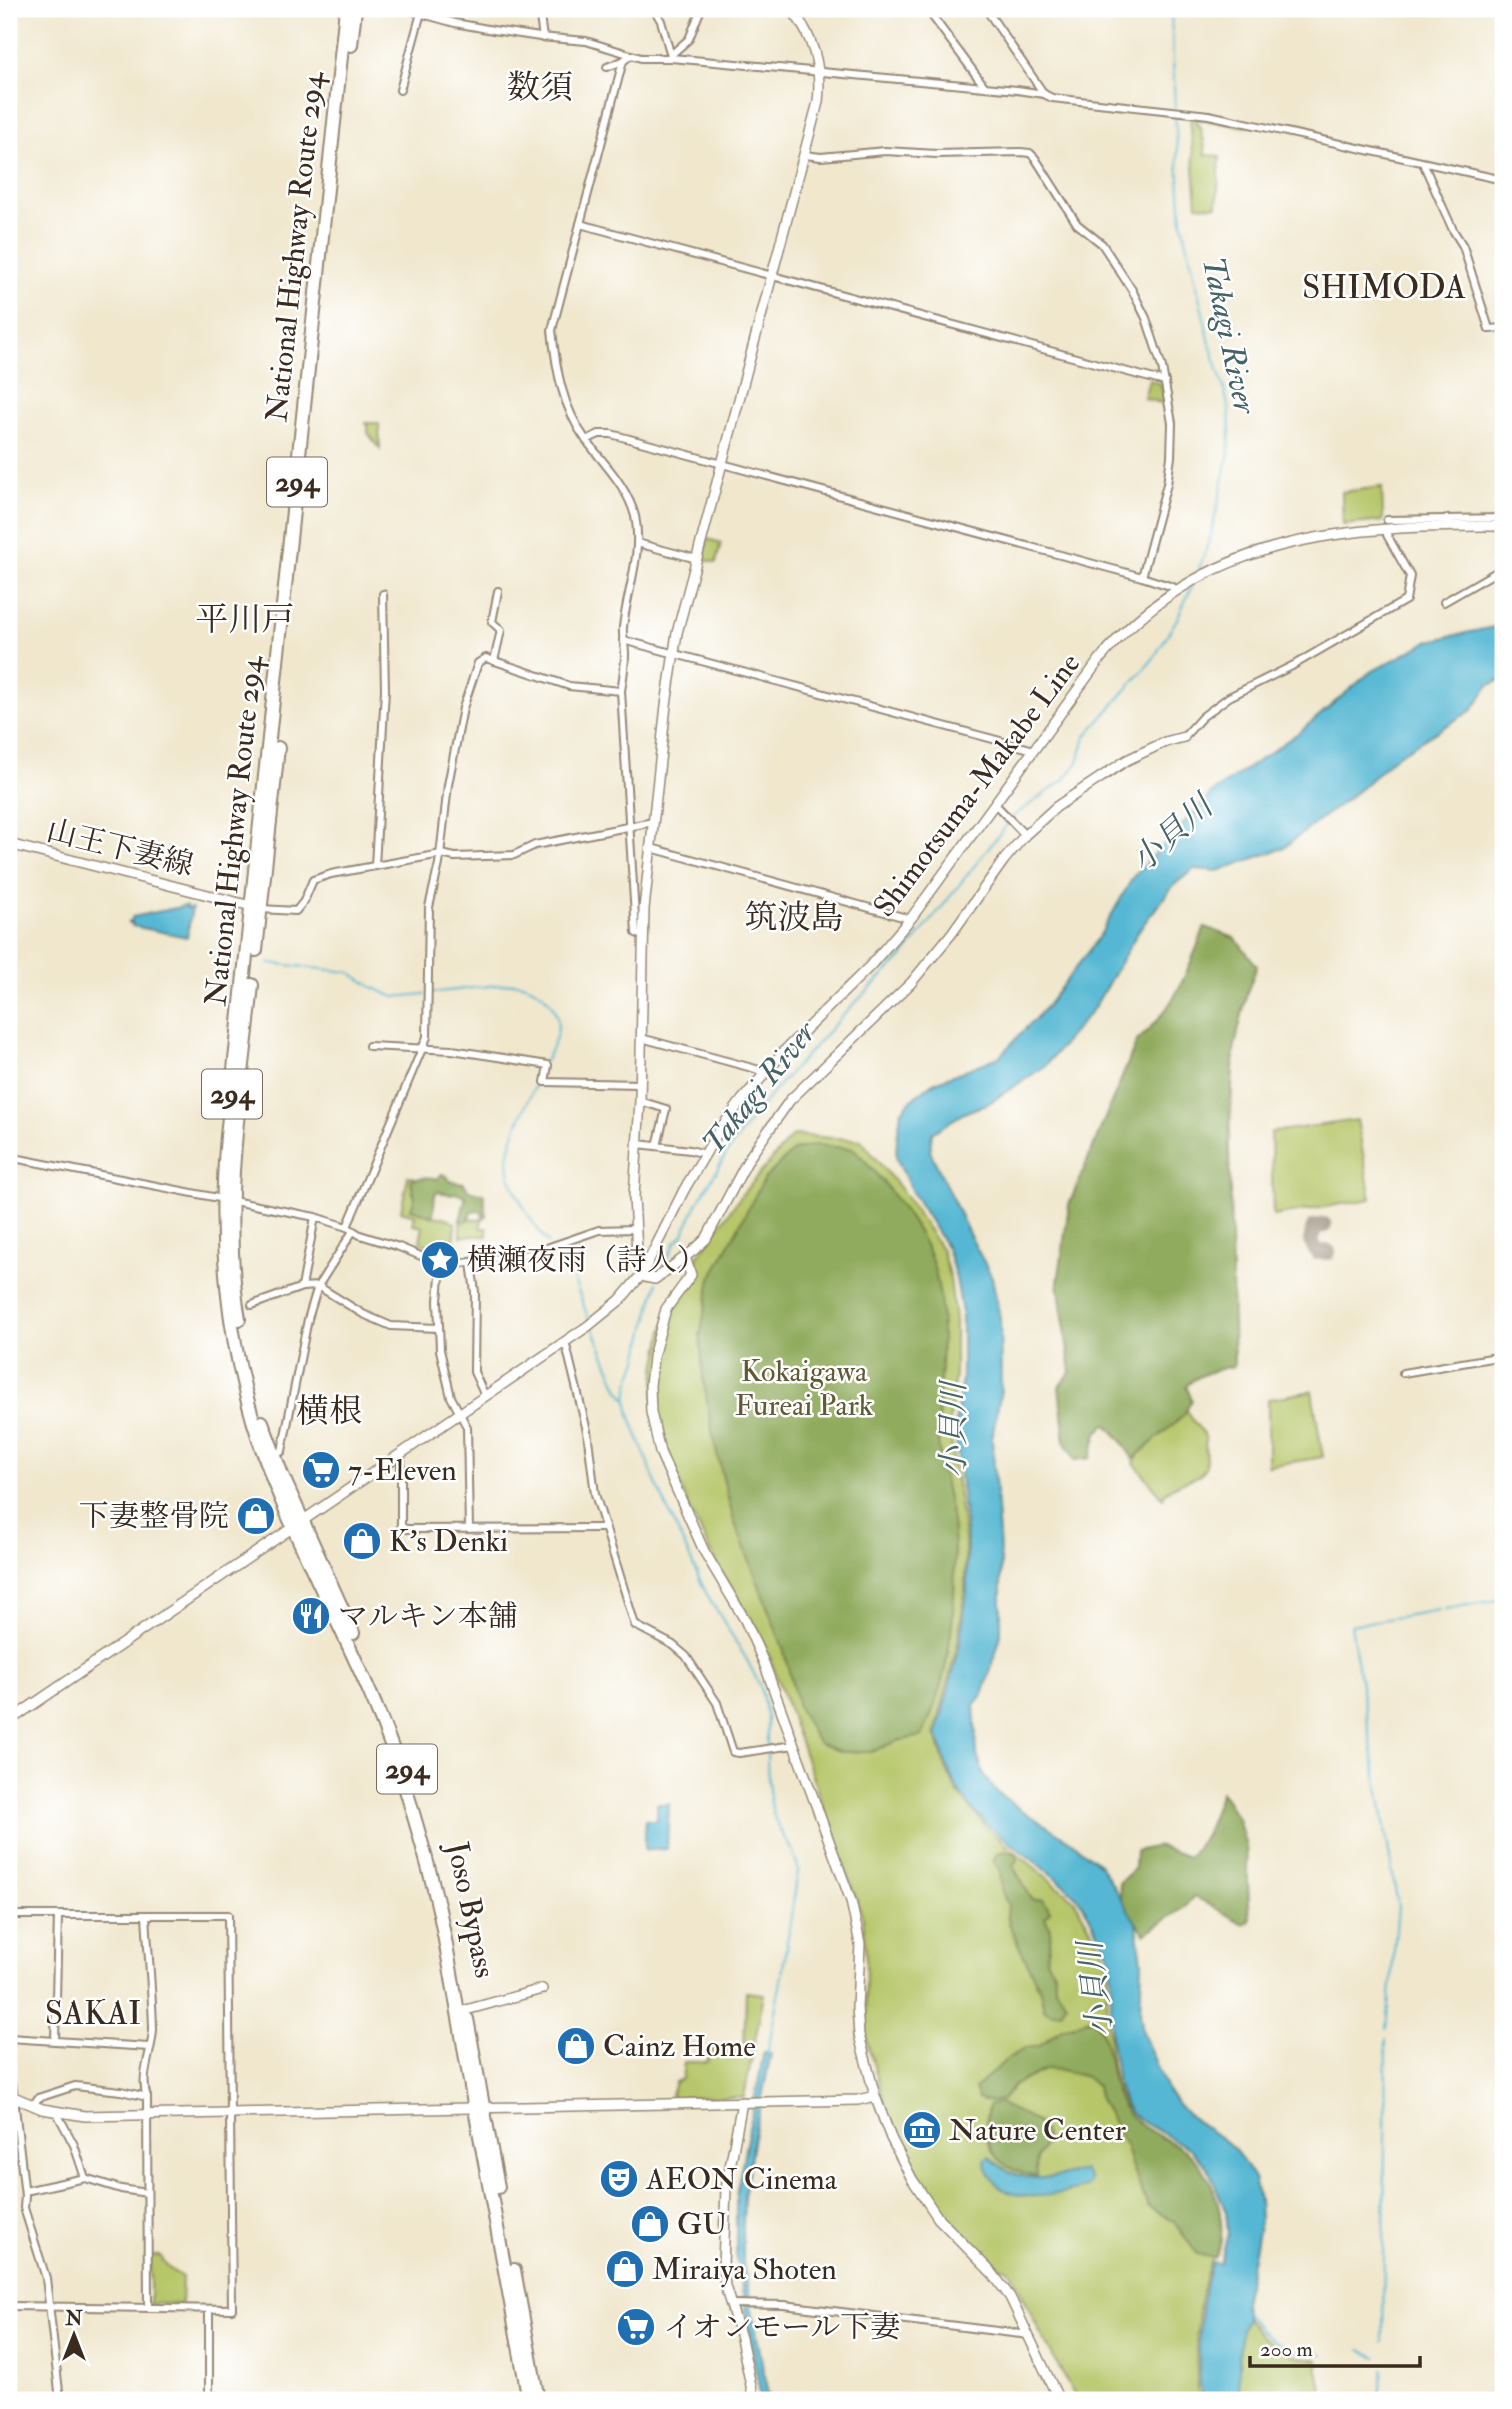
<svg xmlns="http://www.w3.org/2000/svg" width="1512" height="2409" font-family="'IM FELL Double Pica','Noto Serif JP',serif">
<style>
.green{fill:#b6c669;stroke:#787844;stroke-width:2}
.forest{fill:#90ab5d;stroke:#666a3e;stroke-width:2}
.water{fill:#54b7d3;stroke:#487078;stroke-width:2}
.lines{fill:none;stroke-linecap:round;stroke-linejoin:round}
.stream{stroke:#54b7d3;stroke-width:2}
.taxiway{stroke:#968876;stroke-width:16}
.street-casing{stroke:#968876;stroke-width:10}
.secondary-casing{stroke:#968876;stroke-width:12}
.highway-casing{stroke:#968876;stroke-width:16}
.street{stroke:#fff;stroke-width:6}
.secondary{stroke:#fff;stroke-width:9}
.highway{stroke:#fff;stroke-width:12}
.labels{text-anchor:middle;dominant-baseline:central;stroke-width:5;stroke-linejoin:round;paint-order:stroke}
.shield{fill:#fff;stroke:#766a62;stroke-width:2}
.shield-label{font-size:28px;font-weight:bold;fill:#3b2a1e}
.street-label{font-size:30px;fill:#3b2a1e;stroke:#fff}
.poi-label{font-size:30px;fill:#3b2a1e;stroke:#fff;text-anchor:start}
.park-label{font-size:30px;fill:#605934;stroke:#fff}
.water-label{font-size:32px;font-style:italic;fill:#456266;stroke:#fff}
.quarter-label{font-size:33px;fill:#3b2a1e;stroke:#fff}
</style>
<rect width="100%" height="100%" fill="#fff"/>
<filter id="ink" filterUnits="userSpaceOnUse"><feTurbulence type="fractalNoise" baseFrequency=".0143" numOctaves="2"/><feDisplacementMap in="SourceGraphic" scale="14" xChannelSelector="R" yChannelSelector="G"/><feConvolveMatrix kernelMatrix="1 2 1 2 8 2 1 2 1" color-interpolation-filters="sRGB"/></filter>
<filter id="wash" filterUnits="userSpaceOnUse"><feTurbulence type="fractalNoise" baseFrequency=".00686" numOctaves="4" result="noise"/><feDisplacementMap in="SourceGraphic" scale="28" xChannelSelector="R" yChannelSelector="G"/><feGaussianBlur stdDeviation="1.57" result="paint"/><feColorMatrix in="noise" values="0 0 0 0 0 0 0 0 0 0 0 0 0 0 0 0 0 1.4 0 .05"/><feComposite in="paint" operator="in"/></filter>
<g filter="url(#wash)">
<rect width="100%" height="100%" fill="#f0e7cd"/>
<!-- green -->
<g class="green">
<path d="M1190 116H1202L1248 127 1196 119 1197 125 1201 127 1202 139H1204L1205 155 1220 156 1217 206 1197 205Z"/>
<path d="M1149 380 1161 384 1165 404 1144 398Z"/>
<path d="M366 423H379L380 449 368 433V426Z"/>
<path d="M1382 487 1383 521 1343 525 1342 492Z"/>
<path d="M708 539 721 543 716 563 703 559Z"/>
<path d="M1357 1120 1371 1199 1273 1216 1271 1132Z"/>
<path d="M793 1135 861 1140 905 1195 942 1250 950 1279 955 1321V1374L949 1427 965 1538V1592L957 1647 935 1733 946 1769 957 1791 988 1829 1074 1900 1103 1950 1108 1968 1107 2014 1111 2064 1115 2086 1132 2122 1213 2254C1194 2304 1194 2348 1199 2400H1077L1043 2338 1010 2270 999 2267 958 2229 938 2208 904 2149 888 2115 865 2035 866 1959 863 1918 770 1658 757 1629 718 1566 691 1512 663 1445 654 1405 656 1369 663 1331 672 1306 697 1276V1257L743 1193Z"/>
<path d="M408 1176 415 1178 411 1181 413 1194 428 1216 447 1218 455 1223 454 1253H448L446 1260 448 1262 442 1260V1254L438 1246 423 1244 420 1241 423 1227 413 1225 415 1215 401 1211Z"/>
<path d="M460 1219 464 1222 469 1219H482L480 1228H487V1236H460Z"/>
<path d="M1312 1391 1323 1457 1268 1466V1399Z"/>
<path d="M1183 1407 1205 1436 1206 1467C1197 1484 1170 1479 1163 1498L1134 1463 1147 1439Z"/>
<path d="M746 1992 764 1994 744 2097 670 2098 675 2082 682 2079 684 2062H707L711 2050 744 2051Z"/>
<path d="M150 2256H160L170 2269 182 2277 181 2307 175 2304H150Z"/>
<path d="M1246 2319C1260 2333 1270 2347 1290 2354 1299 2358 1309 2357 1318 2360V2370L1324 2400H1239L1237 2388 1242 2321Z"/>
</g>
<!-- forest -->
<g class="forest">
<path d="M1205 927 1235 938 1257 966 1247 993 1234 1050 1229 1145 1234 1366C1217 1369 1198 1374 1186 1386L1192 1400 1182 1417 1133 1459 1121 1440 1106 1424 1097 1433 1090 1458 1075 1460 1065 1443 1059 1386 1071 1372 1058 1283 1069 1205 1137 1041C1177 1006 1186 974 1205 927Z"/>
<path d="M816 1145 854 1149C880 1176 925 1232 934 1268 950 1324 937 1380 938 1437 939 1469 951 1500 953 1532 958 1599 952 1674 922 1736L897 1741 871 1752H842L818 1743 798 1707 783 1648 733 1518 714 1442 703 1378 700 1336 711 1278 764 1179 794 1150Z"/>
<path d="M442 1174 448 1177 449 1181 464 1183 468 1190 484 1194 486 1217 483 1219 482 1211H471L469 1219 464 1222 460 1221 466 1196 454 1193 450 1194 438 1192 435 1194 433 1216 411 1209 415 1197 411 1180C416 1177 431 1177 436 1179Z"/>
<path d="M1221 1792 1238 1819 1246 1846 1250 1921 1243 1924 1194 1896 1182 1909 1145 1934 1122 1903 1119 1883 1135 1868 1136 1851 1157 1846 1189 1857 1206 1834Z"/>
<path d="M1007 1851 1017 1854V1860L1013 1866 1031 1898 1035 1900 1043 1899 1050 1911 1045 1918C1054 1931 1050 1945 1046 1959L1054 1972 1055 1986 1066 2003 1061 2012 1051 2013 1044 2009 1040 1990 1012 1931 1007 1917 1008 1905 1002 1893 1000 1870 993 1861 997 1853Z"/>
<path d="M1093 2018C1114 2042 1105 2082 1124 2108 1138 2128 1161 2136 1181 2148 1205 2162 1219 2196 1221 2222 1222 2235 1222 2247 1214 2258L1197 2254 1174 2222 1148 2206 1132 2168 1126 2147 1100 2099 1097 2086 1086 2077 1061 2070 1046 2069 1014 2085 1002 2100 990 2102 978 2098 975 2088 1006 2060 1025 2048 1039 2046 1062 2029Z"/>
<path d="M999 2103C1018 2116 1045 2115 1046 2143 1036 2156 1035 2159 1037 2176 1029 2176 1022 2173 1015 2170 988 2159 983 2133 988 2106Z"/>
</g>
<!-- water -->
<g class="water">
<path d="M1503 625V679L1489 685 1472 710 1392 759 1364 786 1283 848 1218 871 1194 869 1174 885 1139 930 1094 1008 1045 1066 989 1103 964 1113 932 1133 930 1151 969 1234 992 1277 1000 1318 1001 1390 992 1438 1001 1564V1635L984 1692 974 1705 977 1755 985 1777 993 1788 1012 1804 1072 1842 1100 1865 1137 1924 1142 1962 1140 2013 1143 2033 1168 2093 1187 2114 1234 2148 1254 2179 1259 2200 1260 2220 1244 2303 1246 2320C1237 2333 1239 2383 1240 2400H1202C1196 2353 1197 2307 1212 2262L1220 2264 1228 2233 1226 2212 1208 2168 1190 2149 1139 2120 1130 2112 1124 2102 1117 2083 1111 2038V1967L1108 1952 1088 1914 1076 1896 1060 1881 991 1828 969 1805 958 1790 948 1769 937 1734 959 1649 967 1593V1538L955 1428 962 1378V1313L956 1278 947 1248 912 1192 896 1157 897 1138 901 1112 911 1100 933 1083 999 1057 1046 1007 1099 937 1133 877 1212 793 1301 731 1369 673 1429 641Z"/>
<path d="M186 906 187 909 192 908 187 937 132 926V923H127L132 921V917Z"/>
<path d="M657 1804H669L667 1849 645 1850V1820H657Z"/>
<path d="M764 2052 771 2053 754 2136 744 2197 743 2225V2262L769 2400H761L736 2254V2195Z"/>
<path d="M989 2156C1017 2186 1048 2180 1084 2170L1090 2180 1087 2187 1080 2189C1045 2198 993 2207 985 2160Z"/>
</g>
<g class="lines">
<!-- stream -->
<g class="stream">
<path d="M1171 9 1175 109"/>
<path d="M1175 115 1182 221 1210 344 1224 388 1229 410 1230 431 1229 454 1211 535 1197 575"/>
<path d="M1012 817 1064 780 1078 762 1085 737 1153 659 1177 619 1192 586"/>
<path d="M269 963 349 972 374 988 394 997 425 994"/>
<path d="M431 993 514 983C535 983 558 1003 558 1025 558 1038 550 1051 545 1062"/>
<path d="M543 1067C533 1092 509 1135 508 1160 507 1186 533 1224 548 1243"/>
<path d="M552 1248C575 1274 577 1289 589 1320"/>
<path d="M661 1271 675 1243 682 1236 697 1204 728 1151 750 1121 778 1086 851 1007 904 955 1009 822"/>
<path d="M657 1283 637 1363 629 1384 627 1399 630 1415 654 1479 705 1591 747 1660 761 1688 767 1717V1746"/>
<path d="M593 1328 619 1390 626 1398"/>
<path d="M1445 1609 1503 1599"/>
<path d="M1387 2029 1398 1906 1351 1625 1439 1610"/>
<path d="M767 2055 782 1975 798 1871C797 1852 783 1839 776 1822 768 1800 767 1774 767 1751"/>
<path d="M1246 2315 1272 2340 1295 2352 1323 2354"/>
<path d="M1383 2342 1386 2039"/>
<path d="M1360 2350 1377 2357"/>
<path d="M1378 2400 1383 2370"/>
</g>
<!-- taxiway -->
<path class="taxiway" d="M1324 1225 1314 1227 1311 1241 1317 1252H1328"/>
</g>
</g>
<g filter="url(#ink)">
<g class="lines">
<!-- street casing -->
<g class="street-casing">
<g id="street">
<path d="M405 9 455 23 493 30 540 37 586 41 641 58H671L1017 90 1044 94 1052 98 1209 115 1503 180"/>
<path d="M539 9 543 38"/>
<path d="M654 9 661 21 671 56"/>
<path d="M927 9 985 87"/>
<path d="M986 9 1044 94"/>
<path d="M672 54 689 39 701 9"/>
<path d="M631 55 623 61 552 330C556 369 562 407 586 440 604 464 627 486 635 516 643 553 627 591 623 627 622 636 625 645 625 654 625 666 623 679 621 691L636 933 643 936"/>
<path d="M607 67 623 61"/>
<path d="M400 90 422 9"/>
<path d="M805 155 821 157 885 151 937 154 1020 152 1030 153 1035 158 1077 224 1102 244 1132 290 1146 318 1162 367 1172 423 1171 457 1167 484 1142 577"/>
<path d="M1423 163 1453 230 1463 246 1489 329 1503 328"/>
<path d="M580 224 1165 382"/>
<path d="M586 440 599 434H611L1142 577 1173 587 1175 590"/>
<path d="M1387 520 1503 518"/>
<path d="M637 543 697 559"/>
<path d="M1444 602 1503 568"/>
<path d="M623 640 1034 750"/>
<path d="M494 661 501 630 492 622 498 591"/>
<path d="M1184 737 1202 717 1229 697 1292 666 1406 600 1410 576 1387 535V528"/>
<path d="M995 804 1025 835"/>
<path d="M651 848 910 919"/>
<path d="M375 866 385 690 383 594"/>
<path d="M261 909 296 911 304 901 313 880 331 874 441 854 455 857 514 855 535 845 653 822"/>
<path d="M641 1038 756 1069 764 1074"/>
<path d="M369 1046 452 1050 548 1065 545 1082 640 1084"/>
<path d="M640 1101 666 1109 657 1146"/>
<path d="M638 1144 690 1150 705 1154"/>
<path d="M9 1157 315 1217 347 1227 360 1235 399 1247 433 1261 449 1265 529 1254 599 1230 635 1229"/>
<path d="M347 1227 427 1037 429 907 439 864 448 785 463 708 478 663 486 658 569 686 621 691"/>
<path d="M471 1263 475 1292 474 1372 485 1396"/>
<path d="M441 1264 438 1301 440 1350 451 1397 467 1427 469 1529"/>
<path d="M302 1287 315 1217"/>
<path d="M252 1305 302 1287 318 1286 353 1231"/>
<path d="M565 1341 587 1431 595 1494 635 1625 673 1645 686 1656 717 1703 733 1752 739 1753 794 1745"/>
<path d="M1403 1373 1503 1356"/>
<path d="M401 1453V1526L405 1529 604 1528"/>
<path d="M276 1455 282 1451 308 1319 318 1286 363 1314 391 1326 438 1328"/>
<path d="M9 1915H228L232 2309 9 2306"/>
<path d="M146 1915C148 1952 152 1990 153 2028 153 2050 139 2076 147 2097"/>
<path d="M9 2038 149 2047"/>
<path d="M55 2041 58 1915"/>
<path d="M9 2080 13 2089 25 2196 24 2208 46 2278 60 2400"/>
<path d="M33 2106 38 2098 75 2086 121 2091 147 2097 148 2308"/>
<path d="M57 2113 74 2145 85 2178"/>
<path d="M25 2191 85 2178 121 2189 147 2193"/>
<path d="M731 2304 784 2305 1029 2335"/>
<path d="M209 2309V2400"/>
<path d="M775 2399 781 2400"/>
</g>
</g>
<!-- secondary casing -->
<g class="secondary-casing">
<g id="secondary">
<path d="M791 9C813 35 822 68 818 102L677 633 666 705 644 909 640 1101 634 1197 637 1252 641 1272 645 1277 655 1279 693 1251 706 1239 749 1158 790 1100 911 983 952 933 1004 860 1025 835 1056 807 1127 760 1165 742 1184 737"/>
<path d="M9 844 255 907"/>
<path d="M685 1257 691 1275 666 1309 653 1357 650 1386 651 1412 660 1452 704 1551 745 1620 764 1663 851 1901 860 1944 857 2007 859 2035 875 2096 891 2138 912 2179 938 2218 993 2274 1010 2297 1059 2400"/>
<path d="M9 1721 588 1326 620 1300 642 1274 684 1190 718 1132 742 1100 787 1048 870 966 912 917 1100 659C1203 533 1352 525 1503 526"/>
<path d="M466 2010 542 1989"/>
<path d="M9 2095 42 2109 85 2116 858 2100 875 2096"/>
<path d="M742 2102 726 2189 723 2265 725 2286 741 2338 754 2400"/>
</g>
</g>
<!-- highway casing -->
<g class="highway-casing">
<g id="highway">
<path d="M346 9 227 1136C216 1253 230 1368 273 1479 314 1585 375 1683 407 1793 419 1833 431 1873 440 1914 453 1979 463 2044 475 2109 493 2206 511 2303 529 2400"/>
<path d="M351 45 355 9"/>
<path d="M256 950 278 748"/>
<path d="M239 1319C220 1211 241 1093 252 985"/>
<path d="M262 1422 282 1475 353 1633"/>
<path d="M467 2019 498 2187"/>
<path d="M514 2270 538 2400"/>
</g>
</g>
<!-- street -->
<use href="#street" class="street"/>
<!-- secondary -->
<use href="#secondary" class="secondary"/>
<!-- highway -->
<use href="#highway" class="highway"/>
</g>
</g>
<!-- icons -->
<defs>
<g id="sight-disc" transform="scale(2.0125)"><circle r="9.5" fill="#1f6fb2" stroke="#fff"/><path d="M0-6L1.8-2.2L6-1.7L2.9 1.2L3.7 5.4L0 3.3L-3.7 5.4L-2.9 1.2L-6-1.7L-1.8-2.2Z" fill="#fff"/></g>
<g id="supermarket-disc" transform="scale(2.0125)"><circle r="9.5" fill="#1f6fb2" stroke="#fff"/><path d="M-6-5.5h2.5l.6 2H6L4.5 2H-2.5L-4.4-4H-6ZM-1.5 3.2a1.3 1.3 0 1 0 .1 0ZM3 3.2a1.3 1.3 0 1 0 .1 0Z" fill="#fff"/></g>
<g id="shop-disc" transform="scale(2.0125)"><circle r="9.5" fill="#1f6fb2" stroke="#fff"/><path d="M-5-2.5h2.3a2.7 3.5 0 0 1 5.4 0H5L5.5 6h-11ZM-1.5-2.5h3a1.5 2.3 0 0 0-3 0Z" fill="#fff"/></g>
<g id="restaurant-disc" transform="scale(2.0125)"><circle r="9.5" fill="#1f6fb2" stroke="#fff"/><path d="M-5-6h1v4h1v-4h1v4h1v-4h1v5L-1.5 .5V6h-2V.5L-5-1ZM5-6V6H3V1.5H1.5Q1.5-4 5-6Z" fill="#fff"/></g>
<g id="museum-disc" transform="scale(2.0125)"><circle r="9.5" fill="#1f6fb2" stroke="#fff"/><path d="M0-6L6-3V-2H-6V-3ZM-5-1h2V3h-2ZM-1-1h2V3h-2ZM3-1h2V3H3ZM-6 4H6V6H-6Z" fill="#fff"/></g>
<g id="theatre-disc" transform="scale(2.0125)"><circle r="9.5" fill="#1f6fb2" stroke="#fff"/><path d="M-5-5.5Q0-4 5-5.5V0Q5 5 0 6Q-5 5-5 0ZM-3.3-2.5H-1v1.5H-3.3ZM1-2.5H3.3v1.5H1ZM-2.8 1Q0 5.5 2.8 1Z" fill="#fff"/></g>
</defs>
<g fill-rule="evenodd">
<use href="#sight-disc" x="440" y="1260"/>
<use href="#supermarket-disc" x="321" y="1470"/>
<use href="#shop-disc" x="256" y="1516"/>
<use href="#shop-disc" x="362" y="1541"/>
<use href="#restaurant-disc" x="311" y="1616"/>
<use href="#shop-disc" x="576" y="2046"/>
<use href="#museum-disc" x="922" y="2130"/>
<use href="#theatre-disc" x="619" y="2179"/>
<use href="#shop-disc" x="650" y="2224"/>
<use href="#shop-disc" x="625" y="2269"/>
<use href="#supermarket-disc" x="636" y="2327"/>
</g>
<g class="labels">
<!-- shield labels -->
<g class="shield">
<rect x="267" y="457.5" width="60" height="49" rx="5"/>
<rect x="202" y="1069.5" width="60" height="49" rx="5"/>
<rect x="377" y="1744.5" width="60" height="49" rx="5"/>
</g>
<g class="shield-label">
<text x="297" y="482">294</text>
<text x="232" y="1094">294</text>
<text x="407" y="1769">294</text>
</g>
<!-- street labels -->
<g class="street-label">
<text transform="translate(295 247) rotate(-84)">National Highway Route 294</text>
<text transform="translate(977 785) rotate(-53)">Shimotsuma-Makabe Line</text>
<text transform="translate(234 831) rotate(-84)">National Highway Route 294</text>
<text transform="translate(120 848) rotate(14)">山王下妻線</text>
<text transform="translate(471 1910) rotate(78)">Joso Bypass</text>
</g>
<!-- poi labels -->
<g class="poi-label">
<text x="467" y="1260">横瀬夜雨（詩人）</text>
<text x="348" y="1470">7-Eleven</text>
<text x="229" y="1516" text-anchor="end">下妻整骨院</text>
<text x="389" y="1541">K's Denki</text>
<text x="338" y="1616">マルキン本舗</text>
<text x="603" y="2046">Cainz Home</text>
<text x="949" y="2130">Nature Center</text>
<text x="646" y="2179">AEON Cinema</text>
<text x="677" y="2224">GU</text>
<text x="652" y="2269">Miraiya Shoten</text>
<text x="663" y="2327">イオンモール下妻</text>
</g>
<!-- park labels -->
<g class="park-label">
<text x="804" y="1371">Kokaigawa<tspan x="804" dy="34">Fureai Park</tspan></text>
</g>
<!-- water labels -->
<g class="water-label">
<text transform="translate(1229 335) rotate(78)">Takagi River</text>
<text transform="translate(1172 834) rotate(-42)">小貝川</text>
<text transform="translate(759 1088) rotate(-51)">Takagi River</text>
<text transform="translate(954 1430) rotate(-90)">小貝川</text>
<text transform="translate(1096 1989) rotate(-97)">小貝川</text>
</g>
<!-- quarter labels -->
<g class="quarter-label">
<text x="540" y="87">数須</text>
<text x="1384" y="287">SHIMODA</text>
<text x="245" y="619">平川戸</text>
<text x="794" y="917">筑波島</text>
<text x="329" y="1411">横根</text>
<text x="93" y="2013">SAKAI</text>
</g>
</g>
<!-- margin -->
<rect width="1512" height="2409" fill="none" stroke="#fff" stroke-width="35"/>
<!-- north arrow -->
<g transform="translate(74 2335)" stroke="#ffffff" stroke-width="5" paint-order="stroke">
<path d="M0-5L12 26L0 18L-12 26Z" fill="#3b2a1e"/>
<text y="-10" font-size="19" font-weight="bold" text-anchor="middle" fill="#3b2a1e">N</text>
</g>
<!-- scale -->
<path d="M1250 2356v10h170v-10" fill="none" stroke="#3b2a1e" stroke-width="3.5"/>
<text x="1260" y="2356" font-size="21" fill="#3b2a1e" stroke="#ffffff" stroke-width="5" paint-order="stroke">200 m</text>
</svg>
